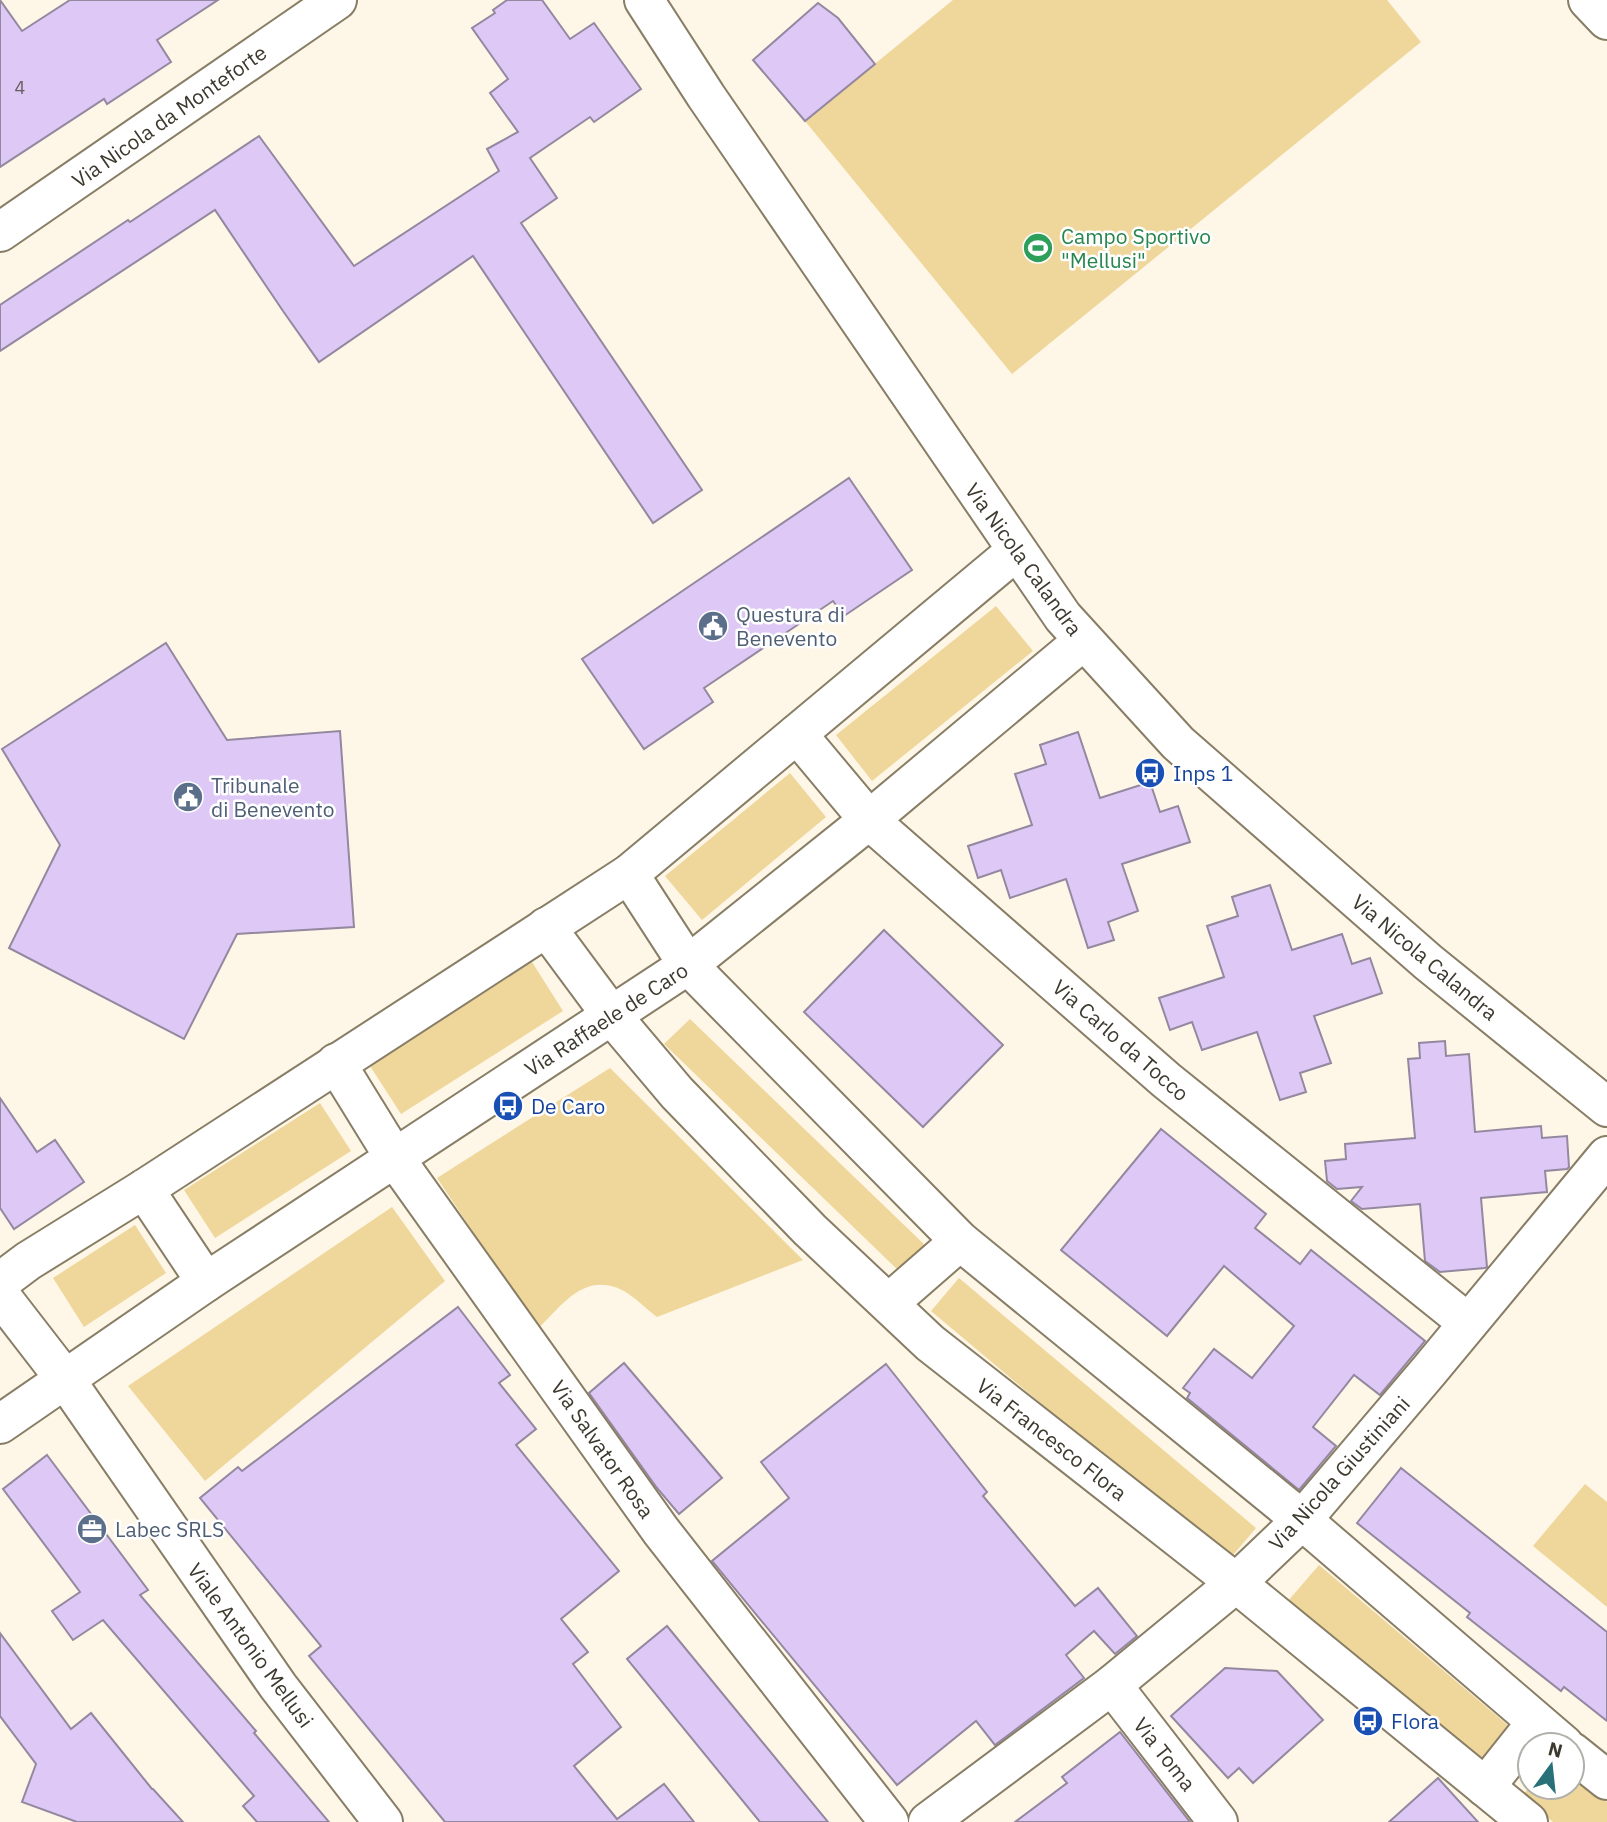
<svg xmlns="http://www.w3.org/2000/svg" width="1607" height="1822" font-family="'IBM Plex Sans',sans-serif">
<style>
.green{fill:#efd69b}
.building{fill:#dec8f6;stroke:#93889f;stroke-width:2}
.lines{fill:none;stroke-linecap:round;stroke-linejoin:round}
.minor-casing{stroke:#887d65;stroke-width:42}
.minor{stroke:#fff;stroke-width:38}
.labels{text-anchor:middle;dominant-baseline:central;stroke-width:5;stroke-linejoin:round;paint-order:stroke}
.number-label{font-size:18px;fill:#655d60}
.street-label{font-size:21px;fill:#3d392e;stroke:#fff}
.leisure-label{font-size:21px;fill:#27864d;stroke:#fff;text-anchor:start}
.service-label{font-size:21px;fill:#4e5e75;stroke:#fff;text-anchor:start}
.transit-label{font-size:21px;fill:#164399;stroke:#fff;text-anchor:start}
</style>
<rect width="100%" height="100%" fill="#fef7e7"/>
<!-- green -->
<g class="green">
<path d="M953 0H1387L1421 42 1012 374 805 121Z"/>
<path d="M996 606 1033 651 872 781 836 735Z"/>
<path d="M790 773 826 817 702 920 665 876Z"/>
<path d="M532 962 563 1011 401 1114 370 1066Z"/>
<path d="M690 1019 928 1248 902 1274 664 1044Z"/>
<path d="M610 1068 803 1260 657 1317C646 1309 634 1296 622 1290 584 1272 562 1305 538 1329L437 1178Z"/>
<path d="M320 1103 351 1151 215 1238 184 1190Z"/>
<path d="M392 1207 445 1281 205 1481 128 1386Z"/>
<path d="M135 1225 166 1273 84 1327 53 1278Z"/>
<path d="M959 1278 1256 1528 1228 1561 931 1311Z"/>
<path d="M1585 1484 1607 1502V1607L1533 1546Z"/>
<path d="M1319 1565 1510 1727 1480 1763 1288 1601Z"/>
<path d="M1572 1773 1607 1802V1822H1553L1522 1796 1530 1786 1572 1787Z"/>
</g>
<!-- building -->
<g class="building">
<path d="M0 0 22 31 70 0H218L157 40 171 62 107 104 104 99 0 167Z"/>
<path d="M507 0H542L570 39 594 23 641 89 594 122 590 117 530 158 557 198 521 223 702 490 653 523 473 256 319 362 283 311 215 210 0 351V305L128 220 130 222 259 136 354 266 499 171 487 149 518 132 490 93 508 79 472 28 495 13 493 10Z"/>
<path d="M818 3 838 18 875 64 805 121 753 60Z"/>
<path d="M849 478 912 570 844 616 833 601 704 688 713 702 644 749 582 659Z"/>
<path d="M166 643 227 740 340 731 354 927 237 934 184 1039 9 948 60 845 2 749Z"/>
<path d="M1078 732 1100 798 1150 782 1160 812 1178 806 1190 842 1122 864 1138 911 1108 922 1114 940 1088 948 1066 879 1010 898 1001 870 978 878 968 846 1032 825 1015 774 1046 764 1040 745Z"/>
<path d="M1270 885 1292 950 1342 934 1352 964 1370 958 1382 993 1314 1016 1331 1063 1300 1073 1306 1092 1280 1100 1257 1032 1202 1050 1192 1022 1170 1030 1159 998 1224 977 1207 926 1238 916 1232 897Z"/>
<path d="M884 930 1003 1045 923 1127 804 1012Z"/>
<path d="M1445 1041 1446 1056 1469 1054 1475 1132 1541 1126 1542 1138 1567 1136 1569 1167 1567 1169 1545 1171 1547 1192 1481 1198 1487 1267 1485 1268 1440 1272 1425 1261 1420 1204 1362 1209 1351 1201 1362 1187 1337 1189 1327 1181 1325 1161 1346 1159 1345 1144 1415 1138 1408 1059 1420 1058 1419 1043Z"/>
<path d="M0 1098 37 1152 55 1140 84 1182 14 1229 0 1208Z"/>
<path d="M1161 1129 1266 1214 1255 1228 1300 1264 1311 1250 1425 1341 1380 1395 1354 1375 1313 1427 1336 1446 1299 1490 1187 1398 1190 1393 1183 1388 1214 1349 1252 1378 1294 1326 1224 1266 1167 1336 1061 1250Z"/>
<path d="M458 1307 510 1375 499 1383 536 1429 516 1445 619 1571 561 1619 588 1652 573 1664 621 1727 574 1766 617 1819 664 1784 694 1822H445L309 1656 321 1646 200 1498 238 1467 242 1471Z"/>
<path d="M624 1363 722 1478 679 1514 657 1488 589 1393Z"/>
<path d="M886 1364 987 1492 983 1496 1075 1606 1098 1588 1137 1636 1115 1654 1094 1631 1066 1655 1084 1678 995 1745 976 1721 897 1785 712 1561 789 1498 761 1462Z"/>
<path d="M47 1455 148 1590 140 1595 256 1731 254 1733 329 1822H257L243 1806 254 1796 103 1620 73 1640 52 1611 80 1592 3 1489Z"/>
<path d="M1401 1468 1607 1632V1721L1564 1687 1561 1691 1467 1617 1470 1613 1357 1523Z"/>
<path d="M667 1626 828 1822H760L627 1659Z"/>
<path d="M0 1633 71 1729 91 1713 152 1789H153L183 1822H77L22 1802 36 1764 0 1716Z"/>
<path d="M1225 1668 1277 1671 1323 1720 1253 1783 1239 1768 1228 1778 1171 1716Z"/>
<path d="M1120 1732 1190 1822H1015L1067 1783 1062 1777Z"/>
<path d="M1438 1778 1478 1822H1389Z"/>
</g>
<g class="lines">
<!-- minor casing -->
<g class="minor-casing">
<g id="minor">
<path d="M644 0 706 96 1063 617 1178 743 1428 962 1607 1107"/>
<path d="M1588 0 1607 20"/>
<path d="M0 232 337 0"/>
<path d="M797 734 869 820 1166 1080 1468 1323"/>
<path d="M629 874 688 965 960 1241 1302 1520 1564 1745"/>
<path d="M546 927 612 1016 677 1093 810 1230 930 1343 1236 1583 1528 1822"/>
<path d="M336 1063 394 1157 661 1531 889 1822"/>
<path d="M144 1189 206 1282"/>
<path d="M0 1282 28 1261 144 1189 629 874 1016 551"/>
<path d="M0 1295 65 1379 278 1686 383 1822"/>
<path d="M889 1303 960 1241"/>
<path d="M0 1424 206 1282 688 965 869 820 1083 641"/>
<path d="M1112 1685 1218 1822"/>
<path d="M1572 1752 1607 1780"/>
<path d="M1485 1787 1536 1723"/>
<path d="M928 1822 1112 1685 1236 1583 1302 1520 1428 1372 1607 1156"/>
</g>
</g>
<!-- minor -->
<use href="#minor" class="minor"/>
</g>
<!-- icons -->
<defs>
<g id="stadium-disc" transform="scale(1.575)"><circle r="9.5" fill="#2e9e5b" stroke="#fff"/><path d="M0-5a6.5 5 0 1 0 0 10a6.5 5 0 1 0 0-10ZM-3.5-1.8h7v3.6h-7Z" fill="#fff"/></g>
<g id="civic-disc" transform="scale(1.575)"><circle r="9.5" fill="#5c6f8a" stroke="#fff"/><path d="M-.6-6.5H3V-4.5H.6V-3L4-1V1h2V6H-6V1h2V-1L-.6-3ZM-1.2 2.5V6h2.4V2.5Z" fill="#fff"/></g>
<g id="bus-disc" transform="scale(1.575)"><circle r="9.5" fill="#1a4fb4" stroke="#fff"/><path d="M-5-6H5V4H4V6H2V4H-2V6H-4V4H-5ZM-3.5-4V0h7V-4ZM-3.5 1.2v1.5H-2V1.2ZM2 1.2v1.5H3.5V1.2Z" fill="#fff"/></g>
<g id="office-disc" transform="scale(1.575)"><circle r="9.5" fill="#5c6f8a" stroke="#fff"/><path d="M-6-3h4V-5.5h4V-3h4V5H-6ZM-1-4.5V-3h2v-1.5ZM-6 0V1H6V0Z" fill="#fff"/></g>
</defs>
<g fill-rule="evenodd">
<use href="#stadium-disc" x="1038" y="248"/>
<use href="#civic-disc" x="713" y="626"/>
<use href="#bus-disc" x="1150" y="773"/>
<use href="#civic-disc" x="188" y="797"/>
<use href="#bus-disc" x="508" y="1106"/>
<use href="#office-disc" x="92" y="1529"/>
<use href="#bus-disc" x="1368" y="1721"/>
</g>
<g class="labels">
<!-- number labels -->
<g class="number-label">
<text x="20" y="87">4</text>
</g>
<!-- street labels -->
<g class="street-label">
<text transform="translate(169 116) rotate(-35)">Via Nicola da Monteforte</text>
<text transform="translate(1024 559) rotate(54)">Via Nicola Calandra</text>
<text transform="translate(1425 957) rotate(40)">Via Nicola Calandra</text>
<text transform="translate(606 1019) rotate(-33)">Via Raffaele de Caro</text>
<text transform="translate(1121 1040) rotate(41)">Via Carlo da Tocco</text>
<text transform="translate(1052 1439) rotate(38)">Via Francesco Flora</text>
<text transform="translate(603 1449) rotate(55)">Via Salvator Rosa</text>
<text transform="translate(1339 1473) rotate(-48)">Via Nicola Giustiniani</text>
<text transform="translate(251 1645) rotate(54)">Viale Antonio Mellusi</text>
<text transform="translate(1165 1754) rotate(52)">Via Toma</text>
</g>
<!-- leisure labels -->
<g class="leisure-label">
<text x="1061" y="236">Campo Sportivo<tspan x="1061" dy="24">"Mellusi"</tspan></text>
</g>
<!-- service labels -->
<g class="service-label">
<text x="736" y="614">Questura di<tspan x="736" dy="24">Benevento</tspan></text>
<text x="211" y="785">Tribunale<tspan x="211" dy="24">di Benevento</tspan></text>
<text x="115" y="1529">Labec SRLS</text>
</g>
<!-- transit labels -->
<g class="transit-label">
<text x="1173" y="773">Inps 1</text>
<text x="531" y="1106">De Caro</text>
<text x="1391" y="1721">Flora</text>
</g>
</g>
<!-- north arrow -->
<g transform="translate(1551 1766) rotate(15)"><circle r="33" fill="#ffffff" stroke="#b1b0ab" stroke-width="2"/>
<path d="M0-5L12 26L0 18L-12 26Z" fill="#287179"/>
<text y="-10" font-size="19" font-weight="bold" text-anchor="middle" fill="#3d392e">N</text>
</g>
</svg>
